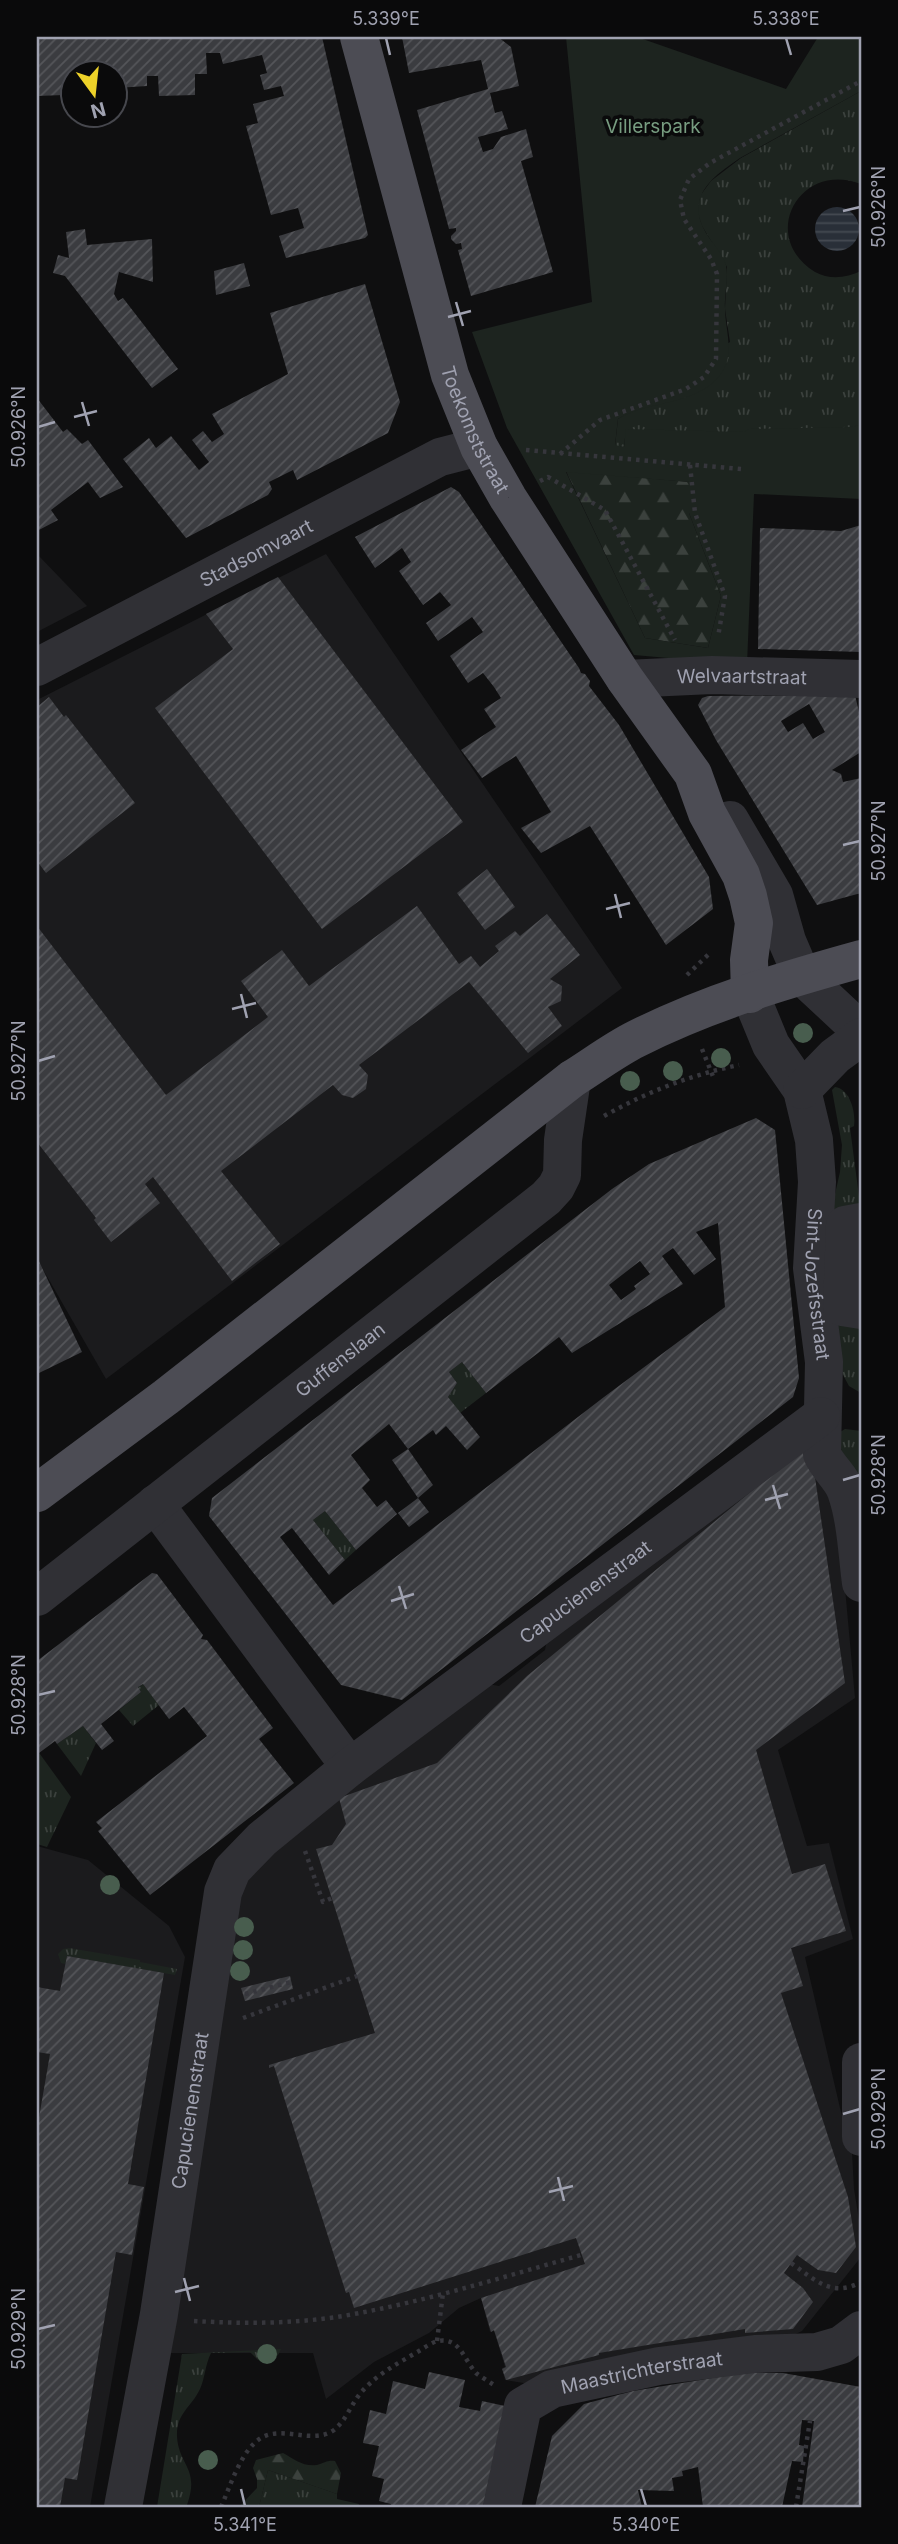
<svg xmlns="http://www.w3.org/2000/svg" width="898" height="2544" font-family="Inter,sans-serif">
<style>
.built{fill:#1b1b1d}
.grass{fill:url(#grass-tufts)}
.forest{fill:url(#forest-firs)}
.park{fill:#1d241f;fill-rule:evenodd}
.water{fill:url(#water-rules)}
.building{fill:url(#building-hatch);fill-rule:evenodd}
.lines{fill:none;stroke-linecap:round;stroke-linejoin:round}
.path{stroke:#36363c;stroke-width:4.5;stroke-dasharray:3.5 5;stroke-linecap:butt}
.minor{stroke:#303035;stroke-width:38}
.major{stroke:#4c4c54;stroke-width:38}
.tree{fill:#485d4e}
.ticks{fill:none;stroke:#a0a2b1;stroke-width:2.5}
.labels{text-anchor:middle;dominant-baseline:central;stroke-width:7;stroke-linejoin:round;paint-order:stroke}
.park-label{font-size:19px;fill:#779c80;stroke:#0a0a0b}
.street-label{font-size:19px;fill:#a0a2b1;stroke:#0a0a0b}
.neatline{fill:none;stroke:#a0a2b1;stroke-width:2.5}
.ticks-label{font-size:18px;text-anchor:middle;fill:#a0a2b1}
</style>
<defs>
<pattern id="grass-tufts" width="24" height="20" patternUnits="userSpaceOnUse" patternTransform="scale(1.75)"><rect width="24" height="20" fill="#1d241f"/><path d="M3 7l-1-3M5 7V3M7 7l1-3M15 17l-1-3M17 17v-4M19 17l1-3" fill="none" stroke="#3b413d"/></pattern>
<pattern id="forest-firs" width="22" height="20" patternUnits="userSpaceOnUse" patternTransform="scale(1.75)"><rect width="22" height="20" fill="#1d241f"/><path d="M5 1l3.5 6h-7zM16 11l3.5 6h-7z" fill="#3b413d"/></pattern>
<pattern id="water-rules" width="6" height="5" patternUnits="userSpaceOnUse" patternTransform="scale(1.75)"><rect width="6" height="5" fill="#292f38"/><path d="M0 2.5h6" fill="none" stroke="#454a52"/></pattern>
<pattern id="building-hatch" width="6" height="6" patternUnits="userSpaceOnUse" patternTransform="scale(1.75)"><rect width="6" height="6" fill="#3b3c40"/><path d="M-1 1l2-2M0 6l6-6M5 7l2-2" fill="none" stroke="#545559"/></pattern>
</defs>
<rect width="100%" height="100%" fill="#0f0f10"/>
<!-- built -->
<g class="built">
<path d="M37 554 87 606 37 632Z"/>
<path d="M326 554 622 988 106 1379 37 1259V700Z"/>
<path d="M798 1445 833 1500 845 1588 855 1698 778 1750 807 1846 829 1843 853 1939 805 1957 840 2108 852 2152 854 2189 861 2232V2257L802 2331 783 2340 536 2385 505 2380 502 2368 505 2367 494 2331 490 2332 481 2298 459 2308 429 2333 374 2362 326 2399 313 2353H159L218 1973 250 1860 488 1684 499 1686 545 1650 548 1634Z"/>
<path d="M37 1846 88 1860 169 1926 185 1957 90 2507H37Z"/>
</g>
<!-- grass -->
<g class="grass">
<path d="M861 91V184C799 160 758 237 815 272 829 280 847 278 861 271V458L625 438 624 447 615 446 618 419 730 342 725 309 727 267 702 226 697 211 700 196 711 181 741 158Z"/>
<path d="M835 1087C850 1089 856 1112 854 1126L850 1128 860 1204 861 1393 849 1386 842 1373 829 1221 840 1172 842 1145 832 1090Z"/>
<path d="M462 1362 486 1393 460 1413 448 1397 457 1383 449 1372Z"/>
<path d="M845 1429 861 1431V1522L837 1434Z"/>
<path d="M325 1511 356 1550 345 1560 313 1520Z"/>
<path d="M143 1684 159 1705 133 1726 119 1710 141 1692 138 1687Z"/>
<path d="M83 1726 96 1743 81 1776 57 1744Z"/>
<path d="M37 1750 71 1797 47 1847 37 1844Z"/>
<path d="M69 1948 140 1960V1962L177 1969 175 1975 67 1956 65 1964 61 1963 58 1954 63 1949Z"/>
<path d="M281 2349 278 2355 270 2361 258 2360 250 2352 211 2353C205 2365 205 2378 200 2389 191 2408 176 2413 177 2437 179 2466 200 2468 187 2505L186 2507H157L182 2354Z"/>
<path d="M268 2470 337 2494V2499L359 2504 358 2507H259Z"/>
</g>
<!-- forest -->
<g class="forest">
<path d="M566 471 690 482 689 513 721 596 708 648 645 638Z"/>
<path d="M283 2453C294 2459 303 2467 317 2465 325 2463 327 2460 335 2461L341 2473 337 2494 268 2470 259 2507H239L257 2488V2479L253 2468 256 2460Z"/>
</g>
<!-- park -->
<path class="park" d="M566 37H637L786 89 818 37H861V91L740 158C712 177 685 197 706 233 713 244 722 253 726 265 729 278 724 294 725 308 725 330 736 355 720 375 696 406 649 400 618 419L615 445 624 447 626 429 744 432 749 429 850 427 861 425V499L754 494 747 665 634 655 507 428 472 332 592 302ZM566 472 689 482V513L721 596 708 648 645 638Z"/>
<!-- water -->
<circle class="water" cx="837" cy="229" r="22"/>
<!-- building -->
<g class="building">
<path d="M37 37H322L368 235 365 238 286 258 279 236 304 228 298 208 271 215 246 126 258 123 253 104 284 96 281 86 264 90 260 75 267 73 262 55 223 64 220 53H206L207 74H195V95L159 96 158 76H147V86L116 88V74H74V106H66L64 95 37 96Z"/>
<path d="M402 37H498L511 47 519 86 490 93 495 113 502 111 508 129 478 137 483 152 493 149 501 137 526 129 533 157 521 161 553 272 471 296 458 250 462 249 461 243 456 244 451 239V236L456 231V228L449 229 417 110 488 89 481 60 409 73Z"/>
<path d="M85 229 87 245 152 239 153 282 119 272 114 294 118 301 123 298 178 369 152 388 65 276 53 273 58 255 69 258 66 232Z"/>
<path d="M244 263 250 286 216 295 214 271Z"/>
<path d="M365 284 400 402 388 433 297 480 293 470 269 482 272 489 268 495 186 538 123 459 149 438 156 448 171 436 199 470 209 462 192 440 203 431 212 442 224 434 212 414 288 374 270 313Z"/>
<path d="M37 398 63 432 67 429 82 444 88 440 123 487 100 498 88 482 51 510 58 520 37 531Z"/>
<path d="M451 487 459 492 579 668 581 673 585 674 590 681 589 686 619 725 709 877 713 909 666 945 590 826 541 853 521 828 551 812 516 756 482 778 461 750 496 727 484 709 501 698 494 687 483 673 468 683 450 656 483 632 472 617 438 641 426 623 451 605 440 592 423 605 399 571 411 562 402 548 375 568 355 537Z"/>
<path d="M861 525V652L758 649 760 528 841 531Z"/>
<path d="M278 577 463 822 322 929 155 708 233 649 206 614Z"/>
<path d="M855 695 861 721V752L832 770 841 774 843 782 861 778V893L817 905 716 740 698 705 702 698 708 696ZM809 704 825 732 813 739 803 723 788 732 781 721Z"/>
<path d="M49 697 64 717 66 715 135 803 46 873 37 861V707Z"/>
<path d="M487 869 515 907 485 930 457 893Z"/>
<path d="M417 906 459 964 471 956 480 967 499 951 495 946 515 931 520 936 547 914 580 955 550 979 562 986 561 1001 548 1007 562 1026 528 1053 469 982 359 1065 368 1075 366 1089 353 1098 342 1095 333 1085 221 1171 280 1244 232 1281 153 1177 145 1184 160 1203 111 1242 94 1220 96 1218 37 1142V926L166 1095 268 1017 241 981 282 950 309 986Z"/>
<path d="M756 1118 775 1130 799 1378 793 1397 402 1700 341 1685 209 1516 212 1498 612 1189 649 1164ZM718 1223 725 1307 604 1397 333 1605 280 1537 292 1528 329 1575 345 1560 313 1520 325 1511 356 1550 397 1514 386 1500 377 1507 362 1488 370 1480 351 1455 389 1424 408 1449 433 1430 436 1435 446 1426 467 1450 480 1437 448 1397 457 1383 449 1372 462 1362 486 1393 559 1337 572 1353 683 1284 662 1256 673 1248 694 1275 716 1259 696 1232ZM640 1261 650 1274 634 1286 636 1289 621 1300 609 1285Z"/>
<path d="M37 1257 82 1352 37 1374Z"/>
<path d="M810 1443 845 1683 756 1750 792 1874 825 1864 846 1931 791 1948 803 1986 781 1993 848 2197 856 2247 836 2273 818 2270 797 2255 784 2273 803 2288 813 2302 793 2329 745 2333V2329L599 2353V2355L506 2380 502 2369 506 2367 494 2330 491 2332 481 2298 585 2264 576 2238 354 2308 349 2292 346 2293 274 2066 269 2068V2065L375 2033 316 1849 332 1845 346 1824 339 1798 437 1763 527 1676Z"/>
<path d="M408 1449 433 1485 418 1498 429 1512 409 1527 398 1513 418 1498 392 1460Z"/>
<path d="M152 1573 157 1574 203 1635 201 1639 207 1640 273 1728 259 1739 294 1783 150 1895 98 1831 102 1828 96 1822 207 1736 184 1707 169 1719 143 1684 138 1687 141 1692 101 1724 114 1741 102 1750 83 1726 57 1744 55 1741 39 1753 37 1750V1661Z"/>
<path d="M67 1956 164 1973 128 2184 144 2187 132 2255 116 2252 77 2480 65 2478 60 2507H37V2129L50 2054 37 2052V1987L60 1991Z"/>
<path d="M290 1976 293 1989 245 2001 241 1988Z"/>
<path d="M429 2372 465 2380 459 2407 480 2411 482 2401 505 2406 483 2507H390L391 2504 379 2501 384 2479 372 2476 379 2446 363 2443 370 2410 386 2414 393 2381 425 2389Z"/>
<path d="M743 2373H783L861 2387V2507H802L814 2421 802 2420 799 2445 804 2446 803 2462 792 2461 782 2507H703L698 2467 682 2471 683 2476 672 2478 674 2491 638 2490 642 2507H535L552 2436 584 2404 633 2391Z"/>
</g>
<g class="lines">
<!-- path -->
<g class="path">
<path d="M526 450 741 469"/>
<path d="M560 454 600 420 686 389 704 377 716 359 717 274 711 259 684 219 680 200 689 179 710 163 861 81"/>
<path d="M690 465 695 513 725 596 718 637"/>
<path d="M540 481 548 477 605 510 675 640"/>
<path d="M687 975 711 952"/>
<path d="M702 1049 714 1079"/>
<path d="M604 1116C647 1092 690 1075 739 1065"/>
<path d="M305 1851 323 1902 332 1898"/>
<path d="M245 1994 291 1982"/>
<path d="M243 2018 357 1976"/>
<path d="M791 2263C815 2280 832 2298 861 2282"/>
<path d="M194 2321C246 2324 302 2324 354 2314 431 2300 506 2276 581 2255"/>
<path d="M437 2341 443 2293"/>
<path d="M221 2507C230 2487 241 2450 261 2438 283 2425 313 2445 334 2430 346 2420 350 2407 359 2395 375 2375 397 2364 419 2351 424 2348 432 2342 438 2341 460 2337 464 2360 476 2373 481 2377 488 2381 494 2385"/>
<path d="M796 2507 810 2421"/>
</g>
<!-- minor -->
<g class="minor">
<path id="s1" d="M37 667 440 457 479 447"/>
<path id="s2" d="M625 679 712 675 861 679"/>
<path d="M730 820 774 895 787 941 802 976 861 1031"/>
<path id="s3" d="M750 994 771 1045 802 1090 814 1140 817 1182 812 1268 824 1362 822 1454C828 1468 841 1477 846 1491 856 1519 857 1553 861 1583"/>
<path d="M802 1090 835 1056 861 1037"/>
<path d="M861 1222 845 1225 842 1307 861 1310"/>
<path d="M155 1504 350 1767"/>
<path id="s4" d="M37 1597 546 1198 556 1187 562 1175 563 1140 572 1079"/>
<path d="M861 2062V2137"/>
<path id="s5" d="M123 2507 159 2314 223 1892 232 1870 262 1839 350 1767 821 1416"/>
<path id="s6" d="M502 2507 523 2406 552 2389 659 2366 755 2354 817 2352 841 2345 861 2330"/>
</g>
<!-- major -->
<g class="major">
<path id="s7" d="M359 37 450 375 479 447 508 498 625 679 693 774 707 813 741 875 748 896 754 923 749 960 750 994"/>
<path d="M37 1493 166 1397 572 1079C593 1066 614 1050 636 1039 707 1003 785 980 861 959"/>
</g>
</g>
<!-- trees -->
<g class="tree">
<circle cx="803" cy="1033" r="10"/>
<circle cx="721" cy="1058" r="10"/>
<circle cx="673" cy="1071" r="10"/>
<circle cx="630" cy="1081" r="10"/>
<circle cx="110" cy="1885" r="10"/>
<circle cx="244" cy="1927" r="10"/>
<circle cx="243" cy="1950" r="10"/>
<circle cx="240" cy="1971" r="10"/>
<circle cx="267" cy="2354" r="10"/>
<circle cx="208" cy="2460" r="10"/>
</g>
<!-- ticks -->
<path class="ticks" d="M386 38 390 55M786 38 791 55M843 211 860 207M456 302 463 326M448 317 471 311M82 402 89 426M74 417 97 411M38 427 55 422M843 845 860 841M615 894 621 918M606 909 630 903M241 994 247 1018M232 1009 256 1003M38 1061 55 1056M843 1480 860 1475M773 1485 780 1509M765 1500 788 1494M399 1586 406 1609M391 1601 414 1594M38 1695 55 1691M843 2114 860 2109M558 2177 564 2201M549 2192 573 2186M184 2278 190 2301M175 2292 199 2286M38 2329 55 2325M241 2489 245 2506M641 2489 646 2506"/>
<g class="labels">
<!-- park labels -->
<g class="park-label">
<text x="653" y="126">Villerspark</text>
</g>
<!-- street labels -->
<g class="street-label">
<text stroke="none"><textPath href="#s7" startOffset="410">Toekomststraat</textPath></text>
<text stroke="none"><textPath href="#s1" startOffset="247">Stadsomvaart</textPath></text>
<text stroke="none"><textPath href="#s2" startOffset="117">Welvaartstraat</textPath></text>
<text stroke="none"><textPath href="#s3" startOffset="306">Sint-Jozefsstraat</textPath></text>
<text stroke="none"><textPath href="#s4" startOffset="385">Guffenslaan</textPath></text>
<text stroke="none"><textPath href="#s5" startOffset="1097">Capucienenstraat</textPath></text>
<text stroke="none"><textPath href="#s5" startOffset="402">Capucienenstraat</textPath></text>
<text stroke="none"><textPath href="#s6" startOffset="228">Maastrichterstraat</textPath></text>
</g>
</g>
<!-- border -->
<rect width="898" height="2544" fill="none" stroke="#0a0a0b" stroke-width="77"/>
<!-- north arrow -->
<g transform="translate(94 94) rotate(165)"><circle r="33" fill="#0a0a0b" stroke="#46474d" stroke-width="2"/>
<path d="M0-5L12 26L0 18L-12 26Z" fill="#eed229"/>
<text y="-10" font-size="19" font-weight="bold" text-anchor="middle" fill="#a0a2b1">N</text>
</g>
<rect x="38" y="38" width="822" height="2468" class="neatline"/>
<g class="ticks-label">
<text x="386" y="25">5.339°E</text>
<text x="786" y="25">5.338°E</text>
<text transform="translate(879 207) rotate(-90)" y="6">50.926°N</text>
<text transform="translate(19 427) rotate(-90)" y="6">50.926°N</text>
<text transform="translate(879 841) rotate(-90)" y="6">50.927°N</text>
<text transform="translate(19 1061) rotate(-90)" y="6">50.927°N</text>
<text transform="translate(879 1475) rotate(-90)" y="6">50.928°N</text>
<text transform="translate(19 1695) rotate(-90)" y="6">50.928°N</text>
<text transform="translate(879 2109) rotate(-90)" y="6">50.929°N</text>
<text transform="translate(19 2329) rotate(-90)" y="6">50.929°N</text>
<text x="245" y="2531">5.341°E</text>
<text x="646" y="2531">5.340°E</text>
</g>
</svg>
